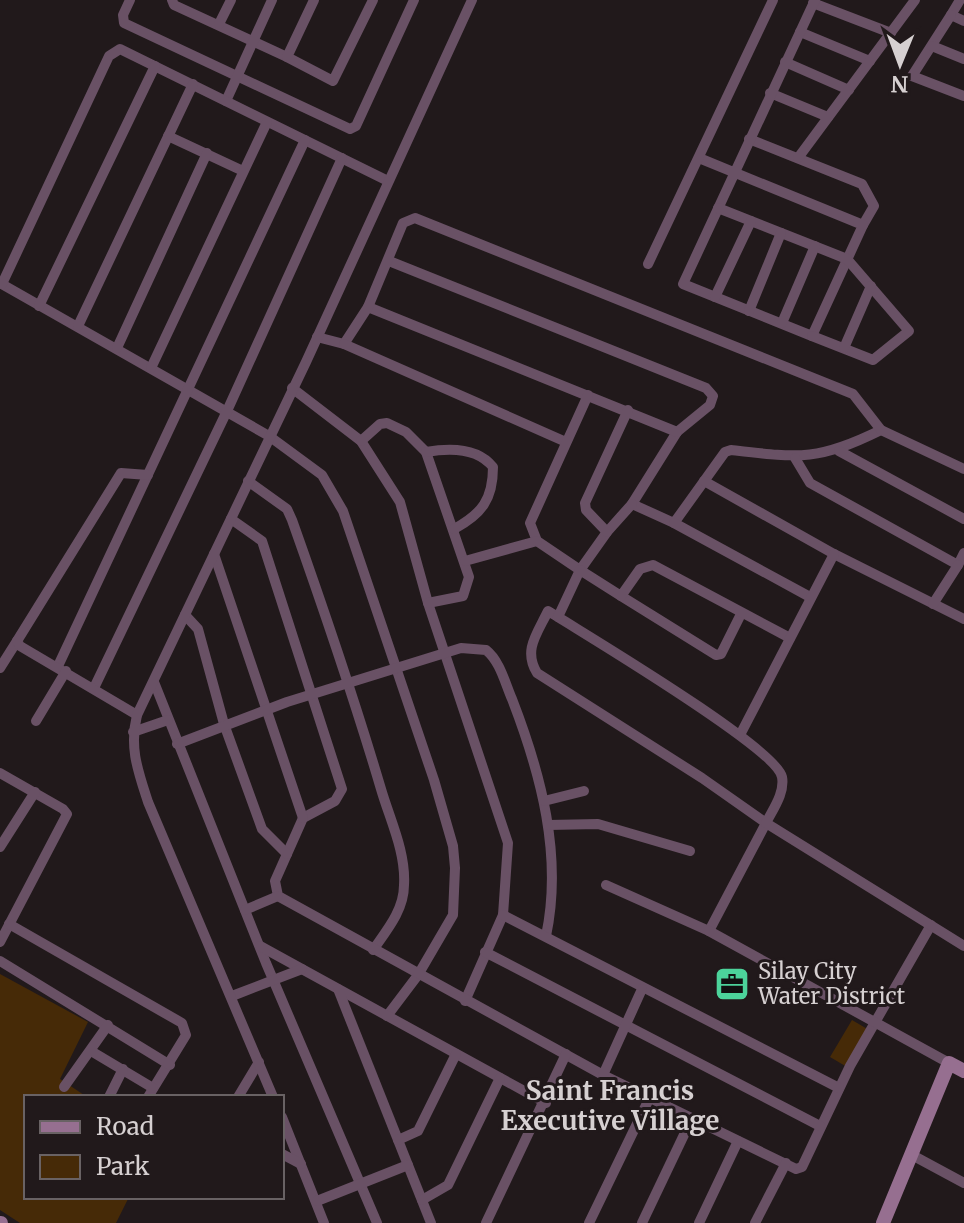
<svg xmlns="http://www.w3.org/2000/svg" width="964" height="1223" font-family="Merriweather,serif">
<style>
.green{fill:#462a07}
.lines{fill:none;stroke-linecap:round;stroke-linejoin:round}
.street{stroke:#695165;stroke-width:10}
.secondary{stroke:#966f90;stroke-width:14}
.labels{text-anchor:middle;dominant-baseline:central;stroke-width:6;stroke-linejoin:round;paint-order:stroke}
.poi-label{font-size:22px;fill:#d6d0d1;stroke:#21191b;text-anchor:start}
.quarter-label{font-size:26px;font-weight:bold;fill:#d6d0d1;stroke:#21191b}
</style>
<rect width="100%" height="100%" fill="#21191b"/>
<!-- green -->
<g class="green">
<path d="M0 974 88 1022 60 1079 87 1097H26V1197H129L116 1223H20L0 1210Z"/>
<path d="M852 1020 869 1030 847 1067 830 1057Z"/>
</g>
<g class="lines">
<!-- street -->
<g class="street">
<path d="M130 0 123 15 124 23 350 129 356 126 414 0"/>
<path d="M172 0 174 5 287 57"/>
<path d="M314 0 287 57 333 81 373 0"/>
<path d="M960 0 951 15 964 21"/>
<path d="M813 3 891 33"/>
<path d="M951 15 912 76 964 96"/>
<path d="M219 24 231 0"/>
<path d="M800 32 870 61"/>
<path d="M932 46 964 59"/>
<path d="M785 62 849 90"/>
<path d="M770 93 828 117"/>
<path d="M226 101 272 0"/>
<path d="M168 136 243 171"/>
<path d="M749 139 862 184 874 206 863 225"/>
<path d="M699 158 863 225 812 336 683 284 815 0"/>
<path d="M798 158 915 0"/>
<path d="M718 208 847 259 909 331 873 360 812 336"/>
<path d="M389 261 706 388 713 396 710 405 677 432 632 504 674 523 725 452 731 450C800 458 818 461 881 430"/>
<path d="M648 264 773 0"/>
<path d="M0 283 269 436 322 475 343 511 434 780 453 846 455 868 453 915 418 975 387 1016"/>
<path d="M2 284 109 56 120 49 388 181"/>
<path d="M715 297 751 221"/>
<path d="M39 306 155 66"/>
<path d="M368 307 677 432"/>
<path d="M749 311 781 233"/>
<path d="M782 323 815 246"/>
<path d="M78 326 193 84"/>
<path d="M317 337 344 344 368 307 403 223 415 218 853 394 881 430 964 469"/>
<path d="M344 344 566 442"/>
<path d="M117 348 207 153"/>
<path d="M844 348 871 286"/>
<path d="M151 368 267 122"/>
<path d="M292 388 361 441 400 502 428 603 508 843 503 915 465 1001"/>
<path d="M588 395 530 523 537 541 580 570 607 532"/>
<path d="M628 410 585 503 586 510 607 532 632 504"/>
<path d="M361 441 380 424 387 423 406 432 426 452 469 577 463 596 428 603"/>
<path d="M839 451 964 519"/>
<path d="M426 452C448 448 477 447 493 467 493 499 482 514 454 529"/>
<path d="M795 458 810 483 958 565 964 553"/>
<path d="M248 481 287 509 292 520C324 610 354 698 381 789 390 820 406 852 404 885 404 910 387 930 373 950"/>
<path d="M704 481 834 554 964 619"/>
<path d="M231 519 262 541 342 789 335 801 303 818 275 881 278 896 603 1075 796 1169 802 1167 850 1066 931 925"/>
<path d="M674 523 810 597"/>
<path d="M214 554 303 818"/>
<path d="M465 561 537 541"/>
<path d="M621 596 716 655 721 654 741 614"/>
<path d="M933 604 958 565"/>
<path d="M185 615 198 629 224 724 262 829 287 854"/>
<path d="M558 617 548 611C537 634 523 650 537 673L702 778 766 823 709 931"/>
<path d="M790 638 653 565 640 569 621 596 580 570 558 617C593 639 777 749 782 777 785 793 773 809 766 823L964 946"/>
<path d="M58 666 305 140"/>
<path d="M0 668 17 641"/>
<path d="M154 682 266 963 377 1223"/>
<path d="M94 688 227 411 342 158"/>
<path d="M137 715 20 646 17 641 121 473 148 475"/>
<path d="M36 721 66 671"/>
<path d="M133 732 168 720"/>
<path d="M740 735 834 554"/>
<path d="M177 744 287 702 461 648 486 650C500 661 505 683 512 699 541 774 563 856 546 936"/>
<path d="M0 773 63 809 67 814 0 942"/>
<path d="M544 801 584 791"/>
<path d="M548 825 598 824 690 851"/>
<path d="M0 847 35 792"/>
<path d="M606 885 709 931 949 1063"/>
<path d="M245 910 278 896"/>
<path d="M503 915 839 1088"/>
<path d="M9 924 182 1023 186 1035 148 1097"/>
<path d="M260 946 546 1103"/>
<path d="M485 952 820 1126"/>
<path d="M0 961 170 1065"/>
<path d="M338 989 431 1223"/>
<path d="M232 996 302 969"/>
<path d="M91 1051 153 1088"/>
<path d="M603 1075 642 989"/>
<path d="M64 1087 108 1025"/>
<path d="M109 1097 123 1069"/>
<path d="M238 1097 259 1062"/>
<path d="M273 1097 148 802C138 771 129 748 137 715L306 362 472 0"/>
<path d="M282 1117 324 1223"/>
<path d="M398 1140 418 1131 456 1054"/>
<path d="M282 1154 301 1164"/>
<path d="M912 1155 964 1183"/>
<path d="M422 1200 448 1185 500 1078"/>
<path d="M317 1201 408 1165"/>
<path d="M486 1223 566 1054"/>
<path d="M589 1223 649 1099"/>
<path d="M642 1223 692 1118"/>
<path d="M699 1223 738 1141"/>
<path d="M755 1223 786 1163"/>
</g>
<!-- secondary -->
<g class="secondary">
<path d="M0 1223H1"/>
<path d="M883 1223 949 1063 964 1071"/>
</g>
</g>
<!-- icons -->
<defs>
<g id="office-square" transform="scale(1.8)"><rect x="-9" y="-9" width="18" height="18" rx="4" fill="#4cd39b" stroke="#21191b"/><path d="M-6-3h4V-5.5h4V-3h4V5H-6ZM-1-4.5V-3h2v-1.5ZM-6 0V1H6V0Z" fill="#111"/></g>
</defs>
<g fill-rule="evenodd">
<use href="#office-square" x="732" y="984"/>
</g>
<g class="labels">
<!-- poi labels -->
<g class="poi-label">
<text x="758" y="971">Silay City<tspan x="758" dy="25">Water District</tspan></text>
</g>
<!-- quarter labels -->
<g class="quarter-label">
<text x="610" y="1090">Saint Francis<tspan x="610" dy="30">Executive Village</tspan></text>
</g>
</g>
<!-- legend -->
<rect x="24" y="1095" width="260" height="104" fill="#21191b" stroke="#696264" stroke-width="2"/>
<rect x="40" y="1121" width="40" height="12" fill="#966f90" stroke="#696264" stroke-width="2"/>
<text x="96" y="1135" font-size="24" fill="#d6d0d1">Road</text>
<rect x="40" y="1155" width="40" height="24" fill="#462a07" stroke="#696264" stroke-width="2"/>
<text x="96" y="1175" font-size="24" fill="#d6d0d1">Park</text>
<!-- north arrow -->
<g transform="translate(900 64) rotate(181)" stroke="#21191b" stroke-width="6" paint-order="stroke">
<path d="M0-6L14 30L0 20L-14 30Z" fill="#d6d0d1"/>
<text y="-12" font-size="22" font-weight="bold" text-anchor="middle" fill="#d6d0d1">N</text>
</g>
</svg>
